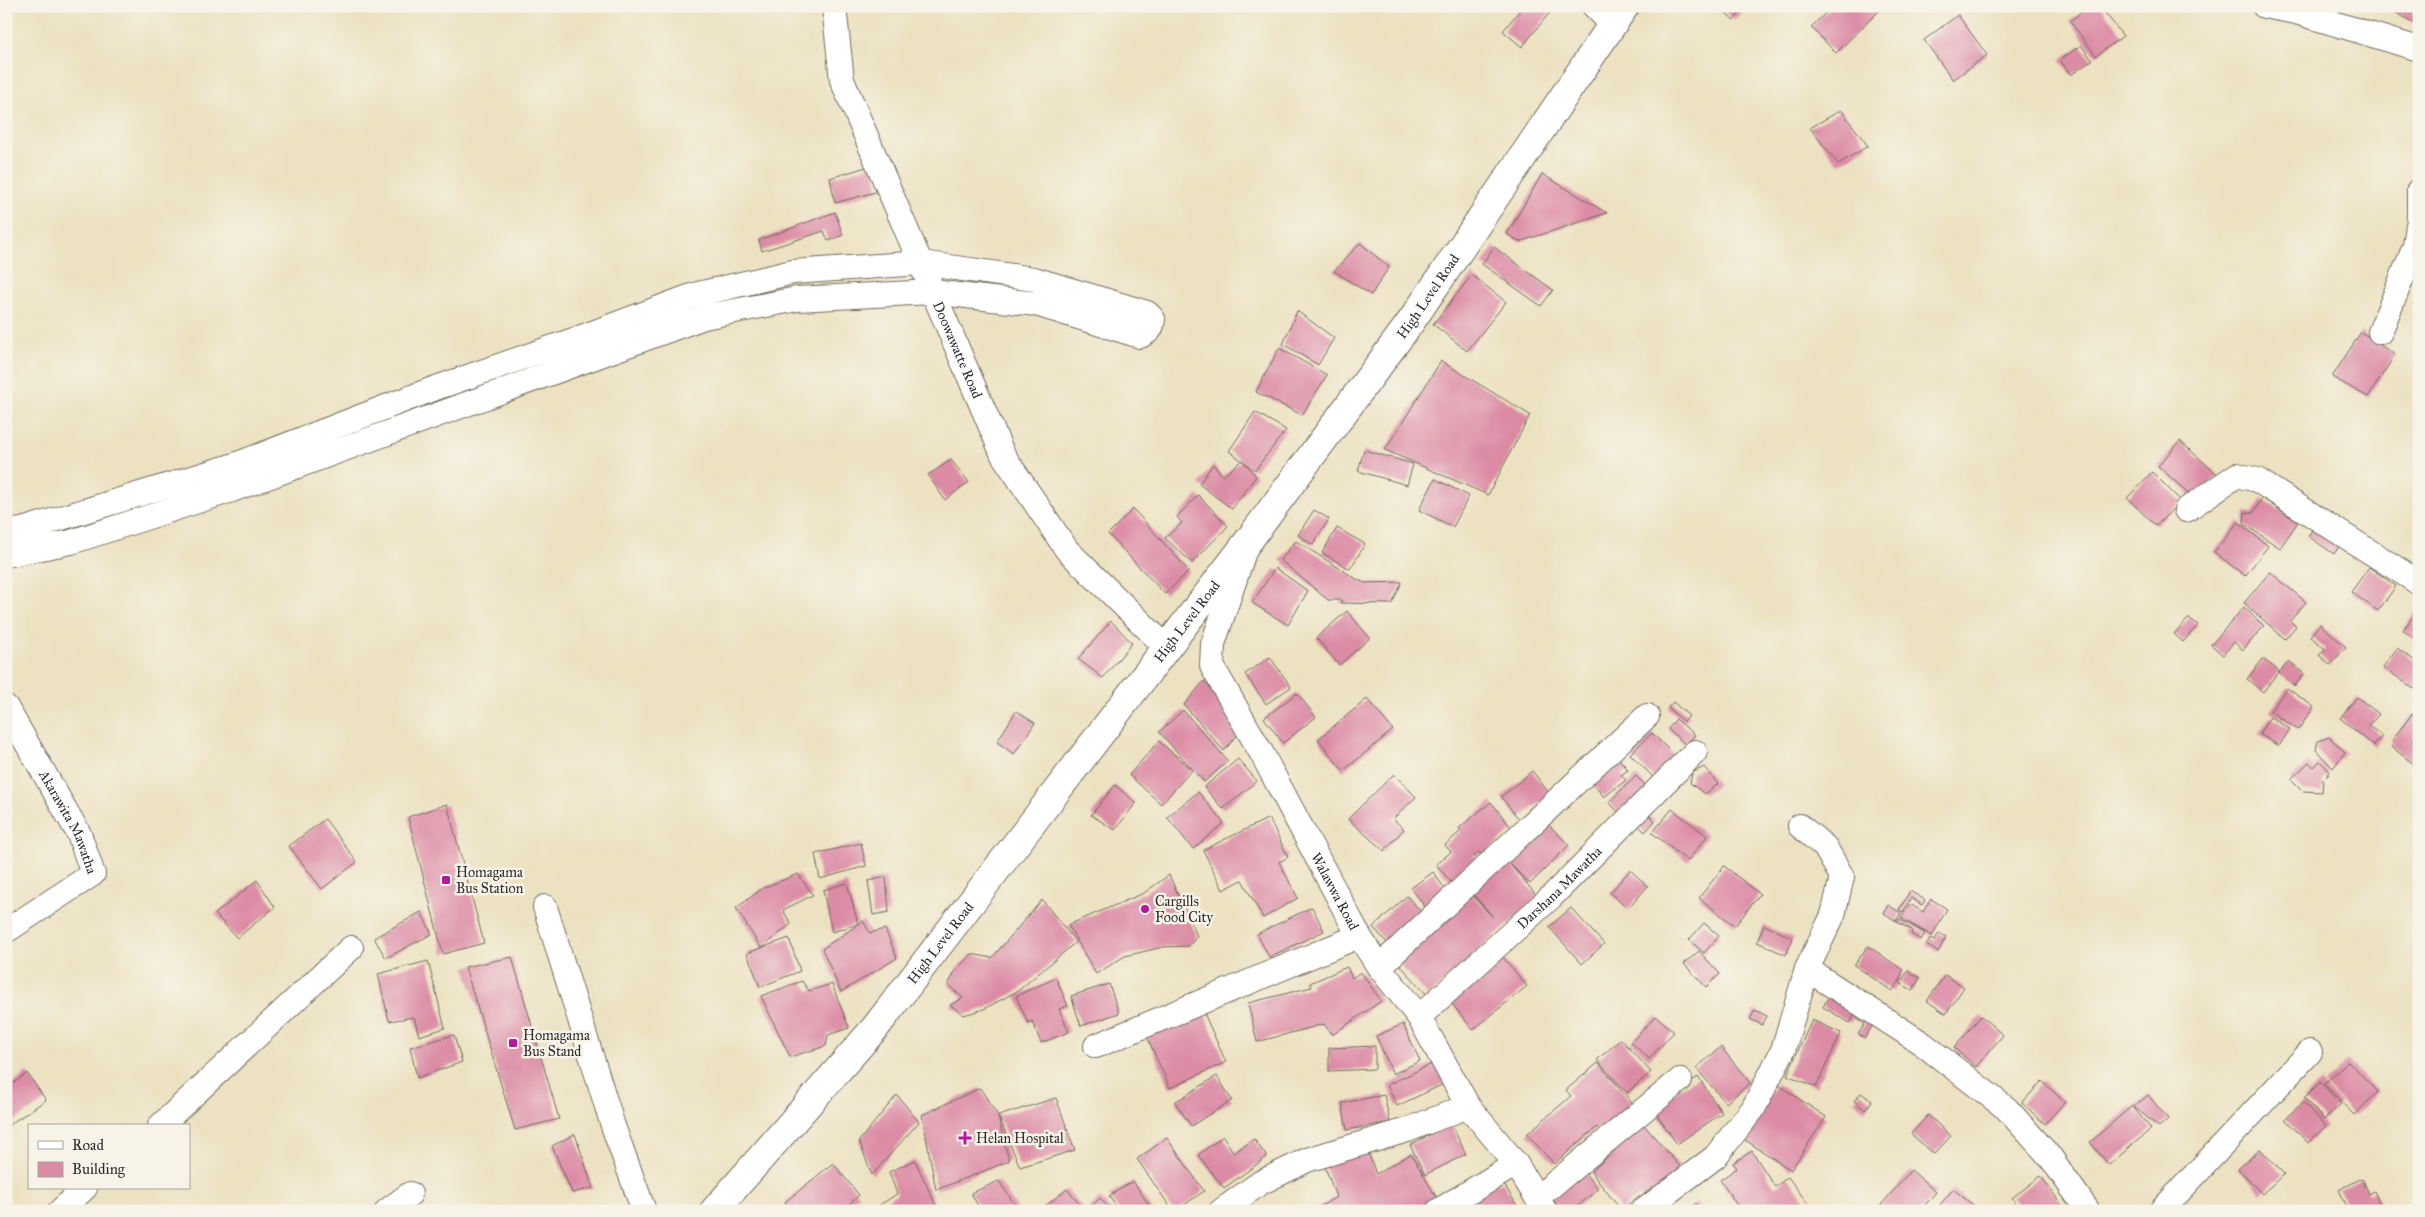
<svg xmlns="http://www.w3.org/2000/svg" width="2425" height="1217" font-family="'IM FELL Great Primer',serif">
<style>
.building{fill:#dc8ba5}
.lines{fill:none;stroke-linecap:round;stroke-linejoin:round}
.minor-casing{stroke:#6f6b5f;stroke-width:26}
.highway-casing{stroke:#6f6b5f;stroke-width:30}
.minor{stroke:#fff;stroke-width:24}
.highway{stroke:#fff;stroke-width:28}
.poi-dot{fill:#b5179e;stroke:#f7f3e8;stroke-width:2}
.labels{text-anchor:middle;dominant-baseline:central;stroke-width:5;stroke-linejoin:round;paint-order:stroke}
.street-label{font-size:14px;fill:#2b2b2b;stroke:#f7f3e8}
.poi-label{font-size:14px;fill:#2b2b2b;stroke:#f7f3e8;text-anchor:start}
</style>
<rect width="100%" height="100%" fill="#f7f3e8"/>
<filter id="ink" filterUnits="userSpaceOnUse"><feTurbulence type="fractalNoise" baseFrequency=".02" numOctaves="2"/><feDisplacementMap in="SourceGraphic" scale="10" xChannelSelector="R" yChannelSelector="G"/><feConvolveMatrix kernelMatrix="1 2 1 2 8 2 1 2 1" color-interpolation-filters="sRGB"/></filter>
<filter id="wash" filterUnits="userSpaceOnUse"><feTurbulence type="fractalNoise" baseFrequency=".0096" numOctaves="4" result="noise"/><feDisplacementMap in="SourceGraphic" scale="20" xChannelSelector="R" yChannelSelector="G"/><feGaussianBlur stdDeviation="1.12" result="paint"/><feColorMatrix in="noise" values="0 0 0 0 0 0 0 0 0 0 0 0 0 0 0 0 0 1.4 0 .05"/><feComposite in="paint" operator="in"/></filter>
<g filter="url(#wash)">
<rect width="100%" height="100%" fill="#ece1c0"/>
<g id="blocks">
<!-- building -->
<g class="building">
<path d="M1523 6H1555L1522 47 1503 31Z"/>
<path d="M1718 6H1746L1734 20Z"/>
<path d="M1833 6H1884L1836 53 1811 27Z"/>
<path d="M2089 6H2100L2123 36 2096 56 2070 21Z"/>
<path d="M2396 6H2419V26L2393 11Z"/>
<path d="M1958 15 1987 55 1953 80 1924 40Z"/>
<path d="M2081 45 2092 60 2071 75 2060 60Z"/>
<path d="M1841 110 1868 146 1838 164 1810 128Z"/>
<path d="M873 165 879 191 835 203 830 178Z"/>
<path d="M1542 174 1607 213 1519 242 1507 234Z"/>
<path d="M835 212 843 235 828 241 824 231 762 251 759 240Z"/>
<path d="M1360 243 1389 267 1371 295 1334 271Z"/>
<path d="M1494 247 1553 290 1541 306 1482 264Z"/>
<path d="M1472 275 1506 302 1467 351 1433 324Z"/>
<path d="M1297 311 1334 338 1318 365 1283 344Z"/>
<path d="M2361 332 2395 355 2368 397 2332 377Z"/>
<path d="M1279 348 1327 375 1302 415 1256 392Z"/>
<path d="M1441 361 1530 415 1488 495 1385 450Z"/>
<path d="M1255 412 1286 430 1255 470 1229 451Z"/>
<path d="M2180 441 2218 475 2196 500 2158 466Z"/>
<path d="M1364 450 1413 464 1407 485 1358 471Z"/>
<path d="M951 460 969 482 945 500 928 475Z"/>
<path d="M1242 460 1256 476 1232 509 1199 484 1213 464 1223 476Z"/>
<path d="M2152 472 2181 501 2156 526 2127 498Z"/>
<path d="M1435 479 1469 496 1453 527 1419 510Z"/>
<path d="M1198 495 1228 526 1192 563 1165 538 1182 523 1177 517Z"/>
<path d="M2262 498 2298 522 2280 548 2244 524 2245 512 2253 513Z"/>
<path d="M1133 509 1189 571 1165 594 1108 534Z"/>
<path d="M1314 510 1329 519 1313 545 1298 535Z"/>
<path d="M2238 522 2268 546 2245 576 2214 552Z"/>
<path d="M2316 524 2342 542 2334 554 2308 536Z"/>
<path d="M1337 528 1365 544 1350 569 1322 553Z"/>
<path d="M1296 541 1358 580 1365 583 1402 582 1392 604 1340 603 1342 600H1328L1280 560Z"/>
<path d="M2369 567 2396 586 2378 611 2351 592Z"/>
<path d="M1275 568 1308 591 1288 625 1252 603Z"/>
<path d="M2270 572 2306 602 2290 621 2296 626 2285 639 2244 603Z"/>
<path d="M2244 607 2264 626 2243 650 2234 642 2223 655 2211 645Z"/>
<path d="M2419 608V630L2413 638 2403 630Z"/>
<path d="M1347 611 1370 638 1339 665 1316 638Z"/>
<path d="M2189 618 2198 625 2183 642 2174 634Z"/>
<path d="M1111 621 1132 643 1103 678 1078 659Z"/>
<path d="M2320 624 2346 647 2330 665 2319 655 2325 649 2310 636Z"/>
<path d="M2397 648 2419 664V682L2414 689 2383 667Z"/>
<path d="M1270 657 1291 687 1266 704 1245 674Z"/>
<path d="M2263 659 2279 671 2263 692 2247 679Z"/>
<path d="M2289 661 2304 674 2295 686 2279 673Z"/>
<path d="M1204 681 1242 729 1224 751 1184 705Z"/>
<path d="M2287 688 2314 707 2298 730 2270 711Z"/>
<path d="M1297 693 1316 717 1283 743 1264 718Z"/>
<path d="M2357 697 2379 714 2369 726 2382 736 2374 746 2340 718Z"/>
<path d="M1367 699 1393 730 1343 771 1318 739Z"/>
<path d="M1673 702 1689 716 1684 722 1668 708Z"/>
<path d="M1183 710 1228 761 1204 782 1159 732Z"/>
<path d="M1016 711 1035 723 1014 754 997 742Z"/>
<path d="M2412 714 2419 719V734L2413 742 2419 747V764L2416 766 2392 747 2393 739Z"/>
<path d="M2270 717 2290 729 2279 746 2259 734Z"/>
<path d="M1676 719 1695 735 1686 745 1668 729Z"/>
<path d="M1652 733 1679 760 1657 781 1630 754Z"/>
<path d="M2329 737 2345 752 2333 768 2316 750 2318 741Z"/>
<path d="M1159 741 1192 770 1161 804 1129 775Z"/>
<path d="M1617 756 1628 770 1621 775 1626 780 1604 797 1589 779Z"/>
<path d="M1238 759 1257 781 1223 809 1204 787Z"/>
<path d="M2320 761 2330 772 2323 779 2322 792 2303 791 2291 779 2309 762 2314 767Z"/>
<path d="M1704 767 1718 784 1705 794 1690 783 1692 773Z"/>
<path d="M1532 771 1550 794 1519 819 1501 797Z"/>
<path d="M1394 774 1416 797 1393 819 1404 829 1384 851 1348 819Z"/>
<path d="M1636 776 1648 788 1621 815 1609 802Z"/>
<path d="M1115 785 1136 803 1115 830 1091 815Z"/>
<path d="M1198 792 1224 823 1193 849 1167 817Z"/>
<path d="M1491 802 1513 830 1482 856 1479 852 1474 856 1481 865 1455 887 1436 864 1451 852 1445 845 1461 831 1459 828Z"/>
<path d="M447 804 484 943 443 954 408 817Z"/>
<path d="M1672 809 1707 836 1688 861 1652 833Z"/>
<path d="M1647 813 1655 821 1645 832 1637 824Z"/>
<path d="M1269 818 1288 857 1279 862 1298 898 1263 918 1242 880 1223 890 1203 850Z"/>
<path d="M325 819 357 862 322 889 289 846Z"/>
<path d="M1543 819 1569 845 1530 884 1510 864 1538 897 1428 996 1394 958 1468 891 1493 917 1468 888Z"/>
<path d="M861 843 866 866 820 879 815 854Z"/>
<path d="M1724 866 1760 894 1735 926 1699 898Z"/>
<path d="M1630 870 1648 886 1628 909 1610 893Z"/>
<path d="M1433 872 1450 896 1429 912 1411 888Z"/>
<path d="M798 874 813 895 783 910 791 924 761 948 789 938 800 971 760 987 747 953 761 948 736 908 763 888Z"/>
<path d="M1169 875 1197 936 1189 946 1163 947 1125 956 1096 974 1068 925 1144 893Z"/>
<path d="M886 877 889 912 873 915 868 881Z"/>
<path d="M257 880 275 907 237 938 215 914Z"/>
<path d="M847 883 858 924 832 932 823 890Z"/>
<path d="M1910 891 1925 900 1922 905 1911 898 1903 912 1899 910Z"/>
<path d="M1407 896 1423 914 1389 945 1373 927Z"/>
<path d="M1931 899 1947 909 1932 936 1901 918 1910 904 1923 912Z"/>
<path d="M1042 900 1076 942 1019 990 984 1009 964 1015 950 1005 963 998 948 985 957 968 972 954 992 958Z"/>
<path d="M1888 905 1901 913 1896 921 1884 913Z"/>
<path d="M1312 907 1324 931 1269 957 1257 934Z"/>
<path d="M1571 908 1604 944 1582 964 1549 927Z"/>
<path d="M421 912 432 934 386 958 374 938Z"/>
<path d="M1899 919 1925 933 1921 940 1911 934 1912 930 1897 922Z"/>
<path d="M863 921 870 933 885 929 897 958 841 992 822 949Z"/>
<path d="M1704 923 1719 936 1704 953 1689 940Z"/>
<path d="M1764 925 1793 938 1786 955 1757 942Z"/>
<path d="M1939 933 1946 937 1938 952 1926 945 1930 938 1935 940Z"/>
<path d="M1868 946 1903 970 1899 982 1892 991 1854 965Z"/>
<path d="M1699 951 1720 974 1706 987 1684 964Z"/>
<path d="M1501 955 1527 986 1473 1030 1448 999Z"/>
<path d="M512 957 559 1119 515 1130 465 967Z"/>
<path d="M428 961 445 1028 419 1036 414 1017 389 1021 378 974Z"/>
<path d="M1347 967 1352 978 1361 972 1381 1001 1332 1035 1324 1024 1257 1042 1248 1003 1312 987 1310 983Z"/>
<path d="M1908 971 1920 978 1912 991 1900 983Z"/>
<path d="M1945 975 1964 987 1946 1014 1927 1001Z"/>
<path d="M1056 978 1068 1006 1059 1009 1069 1032 1041 1043 1032 1021 1028 1023 1016 996Z"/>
<path d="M802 981 809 991 832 984 849 1028 828 1035 826 1046 790 1057 761 996Z"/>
<path d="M1109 984 1119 1013 1081 1026 1071 996Z"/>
<path d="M1832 991 1859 1008 1850 1023 1823 1007Z"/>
<path d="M1863 1008 1878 1016 1865 1038 1858 1034 1865 1024 1857 1019Z"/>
<path d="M1755 1010 1767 1016 1762 1025 1750 1019Z"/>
<path d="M1203 1011 1226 1062 1170 1088 1147 1037Z"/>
<path d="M1656 1016 1674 1032 1649 1059 1631 1042Z"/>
<path d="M1981 1016 2003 1035 1976 1067 1954 1048Z"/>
<path d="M1812 1020 1841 1033 1816 1087 1787 1075Z"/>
<path d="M1403 1024 1420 1061 1393 1074 1376 1036Z"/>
<path d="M454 1035 462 1062 417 1078 410 1047Z"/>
<path d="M1621 1039 1651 1072 1627 1093 1597 1060Z"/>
<path d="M1375 1046V1069L1329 1071V1048Z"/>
<path d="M1721 1047 1750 1083 1726 1103 1696 1068Z"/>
<path d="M1438 1061 1448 1082 1397 1106 1387 1085Z"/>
<path d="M2348 1061 2378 1092 2354 1115 2324 1084Z"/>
<path d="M1598 1063 1633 1104 1601 1131 1597 1127 1554 1164 1527 1134 1571 1096 1566 1090Z"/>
<path d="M27 1073 46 1100 6 1127V1089Z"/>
<path d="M1217 1076 1232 1100 1191 1126 1175 1102Z"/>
<path d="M1698 1077 1722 1113 1677 1144 1652 1108Z"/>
<path d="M2042 1081 2065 1102 2045 1124 2022 1103Z"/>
<path d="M2320 1082 2341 1104 2324 1120 2304 1098Z"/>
<path d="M1777 1084 1826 1117 1791 1170 1742 1138Z"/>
<path d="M980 1088 998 1116 1056 1098 1075 1150 1020 1167 998 1116 1009 1161 936 1190 922 1115Z"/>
<path d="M1861 1093 1872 1101 1865 1110 1854 1101Z"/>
<path d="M897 1095 919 1122 872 1175 859 1141Z"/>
<path d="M1384 1095 1390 1122 1347 1130 1342 1103Z"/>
<path d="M2148 1095 2168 1119 2159 1127 2134 1107Z"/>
<path d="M2303 1102 2326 1126 2308 1143 2285 1119Z"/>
<path d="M2132 1106 2151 1129 2109 1165 2090 1142Z"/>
<path d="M1928 1115 1951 1136 1934 1154 1911 1134Z"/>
<path d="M1451 1124 1466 1154 1425 1175 1410 1145Z"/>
<path d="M1643 1124 1683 1170 1645 1203 1639 1196 1621 1210 1591 1172Z"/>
<path d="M575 1134 593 1188 572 1193 552 1146Z"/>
<path d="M1223 1136 1234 1153 1254 1139 1267 1157 1224 1188 1198 1155Z"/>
<path d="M1167 1138 1204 1191 1176 1211H1173L1137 1159Z"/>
<path d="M1367 1149 1376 1174 1411 1154 1439 1202 1424 1211H1313L1336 1197 1324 1164Z"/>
<path d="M2260 1149 2284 1174 2262 1194 2238 1169Z"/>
<path d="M1752 1151 1775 1187 1788 1177 1811 1208 1808 1211H1741L1720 1180 1737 1168 1733 1163Z"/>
<path d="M915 1160 936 1206 924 1211H876L875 1208 897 1194 889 1172Z"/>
<path d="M833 1163 859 1195 842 1211H792L785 1202Z"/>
<path d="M1911 1170 1936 1192 1920 1211H1876Z"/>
<path d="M1583 1171 1598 1189 1572 1211H1563L1552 1198Z"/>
<path d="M2041 1176 2063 1207 2058 1211H2021L2012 1198Z"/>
<path d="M2362 1178 2369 1194 2374 1191 2383 1211H2349L2339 1190Z"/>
<path d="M999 1181 1019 1211H976L979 1208 971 1193Z"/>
<path d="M1133 1181 1153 1211H1119L1109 1196Z"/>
<path d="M1502 1181 1519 1209 1491 1211 1487 1204 1476 1210 1470 1200Z"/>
<path d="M1067 1189 1085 1211H1047L1044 1207Z"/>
<path d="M1953 1189 1973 1205 1969 1211H1935Z"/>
<path d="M1100 1198 1112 1211H1086Z"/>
<path d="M1696 1203 1703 1211H1688Z"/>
</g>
</g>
</g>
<g filter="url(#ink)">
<use href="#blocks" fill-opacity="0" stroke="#6f6b5f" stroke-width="1"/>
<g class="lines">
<!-- minor casing -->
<g class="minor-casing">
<g id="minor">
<path id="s1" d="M834 6 842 80 1003 455 1067 550 1166 647"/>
<path d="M1594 6 1613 25"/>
<path d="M2264 6 2296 12 2419 49"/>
<path d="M2380 332 2415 246 2419 219V190"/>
<path d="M2186 510 2237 475 2257 480 2419 583"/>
<path d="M6 532 22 530 235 465 433 389 579 338 694 295 793 272 921 263 1034 279 1147 313 1153 319C1152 330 1149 332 1140 336L1036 304 932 292 797 299 704 317 232 490 71 542 6 555"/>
<path id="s2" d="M1245 549 1213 644 1212 666 1262 754 1359 936 1379 967 1419 1017 1468 1106 1516 1164 1545 1211"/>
<path id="s3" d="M6 707 79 834 93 874 6 931"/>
<path d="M545 907 613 1126 644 1211"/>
<path d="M1379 967 1647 716"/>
<path d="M1807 969 1923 1044 2007 1109 2051 1158 2088 1211"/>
<path id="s4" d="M1419 1017 1551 897 1695 752"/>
<path d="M1096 1046 1359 936"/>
<path d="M160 1126 351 948"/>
<path d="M1538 1197 1680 1080"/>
<path d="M60 1211 85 1188"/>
<path d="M387 1211 410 1194"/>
<path d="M1221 1211 1260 1183 1307 1160 1407 1130 1468 1106"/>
<path d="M1438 1211 1516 1164"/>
<path d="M1643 1211 1715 1157 1753 1109 1783 1050 1807 969 1833 915 1842 877 1825 847 1800 826"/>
<path d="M2161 1211 2310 1052"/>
</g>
</g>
<!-- highway casing -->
<g class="highway-casing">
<g id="highway">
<path id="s5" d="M714 1211 875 1028 1246 544 1410 323 1625 6"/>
</g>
</g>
<!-- minor -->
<use href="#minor" class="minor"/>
<!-- highway -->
<use href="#highway" class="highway"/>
</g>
</g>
<!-- markers -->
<g class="poi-dot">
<rect x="441" y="875" width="10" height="10" rx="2.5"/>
<circle cx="1145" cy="909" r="5"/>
<rect x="508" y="1038" width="10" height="10" rx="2.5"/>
<path d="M962.5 1130.5h5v5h5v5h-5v5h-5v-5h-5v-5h5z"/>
</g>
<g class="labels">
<!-- street labels -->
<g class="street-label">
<text stroke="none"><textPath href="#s5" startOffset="1161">High Level Road</textPath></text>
<text stroke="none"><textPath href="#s1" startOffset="368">Doowawatte Road</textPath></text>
<text stroke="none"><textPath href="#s5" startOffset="756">High Level Road</textPath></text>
<text stroke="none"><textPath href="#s3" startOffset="131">Akarawita Mawatha</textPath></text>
<text stroke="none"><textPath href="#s4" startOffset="191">Darshana Mawatha</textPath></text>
<text stroke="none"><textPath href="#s2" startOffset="379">Walawwa Road</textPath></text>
<text stroke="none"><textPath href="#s5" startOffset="351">High Level Road</textPath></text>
</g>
<!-- poi labels -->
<g class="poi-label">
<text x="456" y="872">Homagama<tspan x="456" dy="16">Bus Station</tspan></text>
<text x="1155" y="901">Cargills<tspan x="1155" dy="16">Food City</tspan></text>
<text x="523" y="1035">Homagama<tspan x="523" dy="16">Bus Stand</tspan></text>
<text x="976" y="1138">Helan Hospital</text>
</g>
</g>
<!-- margin -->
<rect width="2425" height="1217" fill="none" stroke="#f7f3e8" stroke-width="25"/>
<!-- legend -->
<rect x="28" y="1124" width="162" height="65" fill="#f7f3e8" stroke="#a5a39c"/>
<rect x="38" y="1141" width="25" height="8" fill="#ffffff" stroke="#a5a39c"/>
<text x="72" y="1150" font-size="15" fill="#2b2b2b">Road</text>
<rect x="38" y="1162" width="25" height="15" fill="#dc8ba5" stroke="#a5a39c"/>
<text x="72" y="1174" font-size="15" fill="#2b2b2b">Building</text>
</svg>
